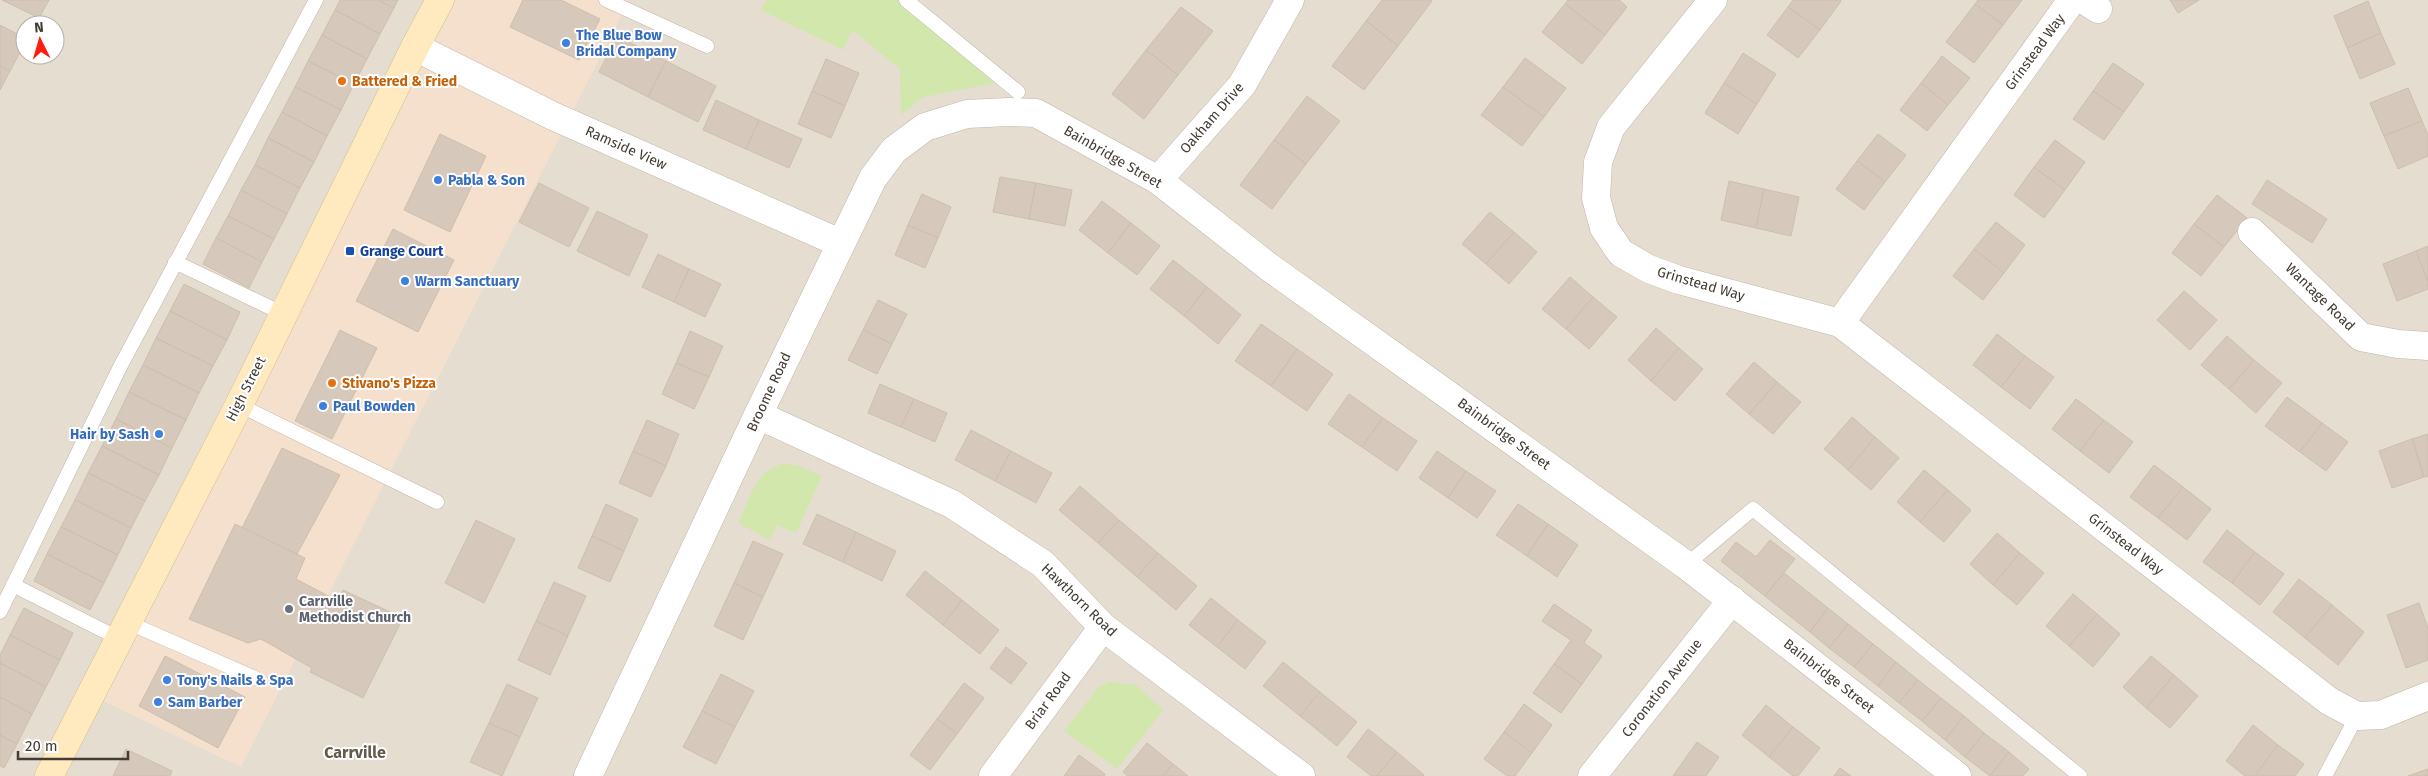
<svg xmlns="http://www.w3.org/2000/svg" width="2428" height="776" font-family="'Fira Sans',sans-serif">
  <style>
    .residential { fill: #e6ddd1; fill-rule: evenodd }
    .commercial { fill: #f5e0cd }
    .green { fill: #d1e7ab }
    .building { fill: #d6c9bb; stroke: #cebeac }
    .lines { fill: none; stroke-linecap: round; stroke-linejoin: round }
    .lane-casing { stroke: #c0b6a9; stroke-width: 15 }
    .street-casing { stroke: #c0b6a9; stroke-width: 29 }
    .secondary-casing { stroke: #d3bc92; stroke-width: 29 }
    .lane { stroke: #fff; stroke-width: 14 }
    .street { stroke: #fff; stroke-width: 28 }
    .secondary { stroke: #ffeac0; stroke-width: 28 }
    .shop-dot { fill: #3f7fe0; stroke: #fff; stroke-width: 2 }
    .food-dot { fill: #e8710a; stroke: #fff; stroke-width: 2 }
    .transit-dot { fill: #1a4fb4; stroke: #fff; stroke-width: 2 }
    .worship-dot { fill: #6b7280; stroke: #fff; stroke-width: 2 }
    .labels { text-anchor: middle; dominant-baseline: central; stroke-width: 4; stroke-linejoin: round; paint-order: stroke }
    .shop-label { font-size: 14px; font-weight: bold; fill: #366cbe; stroke: #fff; text-anchor: start }
    .street-label { font-size: 14px; fill: #443c33; stroke: #fff }
    .food-label { font-size: 14px; font-weight: bold; fill: #c56008; stroke: #fff; text-anchor: start }
    .transit-label { font-size: 14px; font-weight: bold; fill: #164399; stroke: #fff; text-anchor: start }
    .worship-label { font-size: 14px; font-weight: bold; fill: #5b616d; stroke: #fff; text-anchor: start }
    .quarter-label { font-size: 16px; font-weight: bold; fill: #66594a; stroke: #fff }
  </style>
  <rect width="100%" height="100%" fill="#f2ece3"/>
  <path class="residential" d="M0 0H2428V776H0ZM25 25H55V55H25Z"/>
  <path class="commercial" d="M450 0H629L241 767 99 699Z"/>
  <g class="green">
    <path d="M767 0H906L1001 82 923 97 901 115 900 69 852 30 843 50 761 10Z"/>
    <path d="M781 464 796 465 822 476 796 533 777 525 770 540 738 523C750 499 754 474 781 464Z"/>
    <path d="M1110 682 1136 685 1163 710 1117 769 1064 731 1099 687Z"/>
  </g>
  <g class="building">
    <path d="M2 0H49L39 18Z"/>
    <path d="M340 0H378L394 8 380 34 335 10Z"/>
    <path d="M378 0H398L394 8Z"/>
    <path d="M523 0H561L600 19 579 60 510 27Z"/>
    <path d="M1382 0H1430L1432 1 1398 46 1366 21Z"/>
    <path d="M1568 0H1619L1627 7 1605 35 1565 4Z"/>
    <path d="M1793 0H1840L1841 1 1820 30 1788 7Z"/>
    <path d="M1978 0H2022L2003 25 1975 4Z"/>
    <path d="M2170 0H2199L2178 13Z"/>
    <path d="M2368 1 2381 33 2347 48 2334 16Z"/>
    <path d="M1565 4 1605 35 1582 64 1542 32Z"/>
    <path d="M1975 4 2003 25 1974 63 1946 42Z"/>
    <path d="M1181 7 1213 31 1178 75 1146 50Z"/>
    <path d="M1788 7 1820 30 1798 58 1767 35Z"/>
    <path d="M335 10 380 34 367 59 322 35Z"/>
    <path d="M1366 21 1398 46 1364 90 1332 66Z"/>
    <path d="M0 25 25 38V43L10 71 0 66Z"/>
    <path d="M2381 33 2395 64 2360 79 2347 48Z"/>
    <path d="M322 35 367 59 354 84 308 61Z"/>
    <path d="M617 36 666 61 648 97 599 72Z"/>
    <path d="M1146 50 1178 75 1144 119 1112 94Z"/>
    <path d="M1743 53 1776 74 1757 104 1724 83Z"/>
    <path d="M1942 56 1970 78 1948 105 1921 83Z"/>
    <path d="M1525 58 1566 88 1544 117 1503 87Z"/>
    <path d="M826 59 859 73 845 106 812 91Z"/>
    <path d="M308 61 354 84 341 110 295 87Z"/>
    <path d="M666 61 716 86 698 122 648 97Z"/>
    <path d="M2113 63 2144 84 2124 112 2093 91Z"/>
    <path d="M0 66 10 71 0 90Z"/>
    <path d="M1724 83 1757 104 1738 134 1705 113Z"/>
    <path d="M1921 83 1948 105 1927 131 1900 110Z"/>
    <path d="M295 87 341 110 327 136 282 112Z"/>
    <path d="M1503 87 1544 117 1522 146 1481 115Z"/>
    <path d="M2408 88 2422 121 2384 136 2370 103Z"/>
    <path d="M812 91 845 106 831 138 798 124Z"/>
    <path d="M2093 91 2124 112 2104 140 2073 119Z"/>
    <path d="M1307 96 1340 121 1306 164 1274 140Z"/>
    <path d="M716 100 759 120 746 149 703 130Z"/>
    <path d="M282 112 327 136 314 162 268 138Z"/>
    <path d="M759 120 802 139 789 168 746 149Z"/>
    <path d="M2422 121 2428 135V156L2398 169 2384 136Z"/>
    <path d="M440 134 486 156 450 232 404 210Z"/>
    <path d="M1878 134 1906 155 1885 182 1857 161Z"/>
    <path d="M268 138 314 162 300 188 255 165Z"/>
    <path d="M1274 140 1306 164 1272 209 1240 185Z"/>
    <path d="M2055 140 2085 162 2065 190 2034 167Z"/>
    <path d="M1857 161 1885 182 1864 210 1836 189Z"/>
    <path d="M255 165 300 188 287 214 241 190Z"/>
    <path d="M2034 167 2065 190 2044 218 2014 195Z"/>
    <path d="M1000 177 1036 183 1029 219 993 212Z"/>
    <path d="M2267 180 2327 219 2312 243 2252 204Z"/>
    <path d="M1729 181 1764 189 1756 228 1721 220Z"/>
    <path d="M539 183 589 208 569 247 519 222Z"/>
    <path d="M1036 183 1072 190 1065 226 1029 219Z"/>
    <path d="M1764 189 1799 197 1791 236 1756 228Z"/>
    <path d="M241 190 287 214 274 239 228 216Z"/>
    <path d="M922 194 951 207 938 238 908 225Z"/>
    <path d="M2217 195 2247 218 2224 247 2194 224Z"/>
    <path d="M1102 201 1131 223 1108 253 1079 230Z"/>
    <path d="M597 211 648 235 629 276 577 251Z"/>
    <path d="M1490 212 1514 232 1486 264 1462 244Z"/>
    <path d="M228 216 274 239 262 262 216 238Z"/>
    <path d="M1996 222 2025 245 2004 273 1974 249Z"/>
    <path d="M1131 223 1160 246 1137 275 1108 253Z"/>
    <path d="M2194 224 2224 247 2201 276 2172 253Z"/>
    <path d="M908 225 938 238 925 268 895 255Z"/>
    <path d="M393 229 454 260 418 332 356 301Z"/>
    <path d="M1514 232 1537 252 1509 284 1486 264Z"/>
    <path d="M216 238 262 262 249 288 203 264Z"/>
    <path d="M2428 246V282L2416 251Z"/>
    <path d="M1974 249 2004 273 1983 300 1953 276Z"/>
    <path d="M2416 251 2428 282V289L2397 301 2383 264Z"/>
    <path d="M658 254 689 269 674 302 642 287Z"/>
    <path d="M1173 260 1207 287 1184 316 1150 289Z"/>
    <path d="M689 269 721 284 705 317 674 302Z"/>
    <path d="M1570 277 1593 297 1566 329 1542 309Z"/>
    <path d="M184 284 240 312 227 340 170 311Z"/>
    <path d="M1207 287 1241 315 1218 344 1184 316Z"/>
    <path d="M2184 291 2217 320 2190 350 2157 320Z"/>
    <path d="M1593 297 1617 317 1589 349 1566 329Z"/>
    <path d="M878 300 907 314 892 344 863 330Z"/>
    <path d="M170 311 227 340 213 366 156 338Z"/>
    <path d="M1261 324 1297 349 1271 386 1235 361Z"/>
    <path d="M1656 328 1679 348 1651 381 1628 360Z"/>
    <path d="M340 330 377 348 332 439 295 421Z"/>
    <path d="M863 330 892 344 877 374 848 360Z"/>
    <path d="M690 331 723 346 709 377 676 363Z"/>
    <path d="M1997 334 2025 356 2001 387 1973 365Z"/>
    <path d="M2227 336 2254 360 2229 389 2201 365Z"/>
    <path d="M156 338 213 366 199 393 143 365Z"/>
    <path d="M1679 348 1703 369 1675 401 1651 381Z"/>
    <path d="M1297 349 1333 374 1307 411 1271 386Z"/>
    <path d="M2025 356 2054 377 2030 409 2001 387Z"/>
    <path d="M2254 360 2282 383 2256 413 2229 389Z"/>
    <path d="M1754 362 1777 382 1749 414 1726 394Z"/>
    <path d="M676 363 709 377 694 409 662 394Z"/>
    <path d="M143 365 199 393 186 420 129 392Z"/>
    <path d="M1777 382 1801 402 1773 434 1749 414Z"/>
    <path d="M880 384 914 399 901 427 868 413Z"/>
    <path d="M129 392 186 420 172 448 116 419Z"/>
    <path d="M1349 394 1383 418 1362 447 1328 424Z"/>
    <path d="M2287 397 2322 423 2300 452 2265 426Z"/>
    <path d="M914 399 947 413 935 442 901 427Z"/>
    <path d="M2076 399 2104 420 2080 451 2052 429Z"/>
    <path d="M1852 417 1875 437 1848 470 1824 449Z"/>
    <path d="M1383 418 1417 441 1397 471 1362 447Z"/>
    <path d="M116 419 172 448 159 475 102 446Z"/>
    <path d="M647 420 679 434 666 466 633 451Z"/>
    <path d="M2104 420 2133 442 2109 473 2080 451Z"/>
    <path d="M2322 423 2348 442 2326 471 2300 452Z"/>
    <path d="M971 430 1011 451 995 481 955 460Z"/>
    <path d="M2428 434V476L2424 477 2412 439Z"/>
    <path d="M1875 437 1899 458 1871 490 1848 470Z"/>
    <path d="M2412 439 2424 477 2392 488 2379 451Z"/>
    <path d="M102 446 159 475 145 501 88 473Z"/>
    <path d="M282 448 340 475 297 554 242 528Z"/>
    <path d="M633 451 666 466 651 497 619 483Z"/>
    <path d="M1011 451 1052 473 1036 503 995 481Z"/>
    <path d="M1437 451 1466 471 1448 498 1419 478Z"/>
    <path d="M2154 465 2183 487 2158 518 2130 497Z"/>
    <path d="M1924 470 1948 490 1920 522 1897 502Z"/>
    <path d="M1466 471 1496 491 1477 518 1448 498Z"/>
    <path d="M88 473 145 501 131 528 75 500Z"/>
    <path d="M1080 486 1119 520 1098 543 1059 510Z"/>
    <path d="M2183 487 2211 509 2187 540 2158 518Z"/>
    <path d="M1948 490 1971 510 1944 542 1920 522Z"/>
    <path d="M75 500 131 528 118 555 61 527Z"/>
    <path d="M606 504 638 519 624 551 592 536Z"/>
    <path d="M1518 504 1548 524 1527 556 1496 535Z"/>
    <path d="M817 514 856 532 843 562 803 544Z"/>
    <path d="M476 520 515 539 484 603 445 583Z"/>
    <path d="M1119 520 1158 553 1137 577 1098 543Z"/>
    <path d="M235 524 305 558 296 579 338 601 343 590 403 618 363 698 310 672 312 668 261 639 248 643 189 619Z"/>
    <path d="M1548 524 1578 545 1557 577 1527 556Z"/>
    <path d="M61 527 118 555 104 583 47 554Z"/>
    <path d="M2227 530 2255 552 2232 583 2203 562Z"/>
    <path d="M856 532 896 551 882 581 843 562Z"/>
    <path d="M1997 533 2020 553 1993 585 1970 564Z"/>
    <path d="M592 536 624 551 610 582 578 568Z"/>
    <path d="M1770 540 1795 559 1765 596 1721 561 1736 542 1756 557Z"/>
    <path d="M753 541 783 554 763 597 734 583Z"/>
    <path d="M2255 552 2284 574 2260 605 2232 583Z"/>
    <path d="M1158 553 1197 586 1176 610 1137 577Z"/>
    <path d="M2020 553 2044 573 2017 605 1993 585Z"/>
    <path d="M47 554 104 583 90 610 34 581Z"/>
    <path d="M925 571 962 600 943 625 906 595Z"/>
    <path d="M1784 573 1828 608 1810 632 1765 596Z"/>
    <path d="M2299 579 2332 605 2305 638 2273 612Z"/>
    <path d="M554 582 586 596 568 636 536 621Z"/>
    <path d="M734 583 763 597 743 640 714 626Z"/>
    <path d="M2073 594 2097 614 2069 646 2046 626Z"/>
    <path d="M1211 598 1238 620 1217 647 1189 625Z"/>
    <path d="M962 600 999 630 980 654 943 625Z"/>
    <path d="M2419 603 2428 628V660L2406 668 2387 615Z"/>
    <path d="M1554 604 1592 630 1584 643 1602 656 1582 684 1554 664 1571 640 1542 621Z"/>
    <path d="M2332 605 2364 632 2338 665 2305 638Z"/>
    <path d="M24 608 73 633 60 660 10 635Z"/>
    <path d="M1828 608 1848 624 1829 648 1810 632Z"/>
    <path d="M2097 614 2120 634 2093 667 2069 646Z"/>
    <path d="M1238 620 1266 642 1245 669 1217 647Z"/>
    <path d="M536 621 568 636 550 675 518 660Z"/>
    <path d="M1848 624 1873 644 1854 667 1829 648Z"/>
    <path d="M10 635 60 660 46 687 0 663V655Z"/>
    <path d="M1873 644 1896 662 1878 686 1854 667Z"/>
    <path d="M1006 647 1027 663 1011 684 990 668Z"/>
    <path d="M165 656 245 697 218 748 139 706Z"/>
    <path d="M2151 656 2174 675 2146 708 2123 687Z"/>
    <path d="M1283 662 1320 692 1300 716 1263 686Z"/>
    <path d="M1896 662 1918 680 1899 703 1878 686Z"/>
    <path d="M0 663 46 687 32 714 0 697Z"/>
    <path d="M1554 664 1582 684 1561 713 1533 693Z"/>
    <path d="M721 674 754 691 735 727 702 711Z"/>
    <path d="M2174 675 2198 696 2170 728 2146 708Z"/>
    <path d="M1918 680 1941 698 1922 721 1899 703Z"/>
    <path d="M964 683 984 698 957 734 937 719Z"/>
    <path d="M507 684 538 698 520 737 489 723Z"/>
    <path d="M1320 692 1357 722 1337 746 1300 716Z"/>
    <path d="M0 697 32 714 17 744 0 735Z"/>
    <path d="M1941 698 1964 716 1945 740 1922 721Z"/>
    <path d="M1524 704 1552 725 1532 753 1504 732Z"/>
    <path d="M1766 705 1793 727 1769 757 1742 735Z"/>
    <path d="M702 711 735 727 716 764 683 747Z"/>
    <path d="M1964 716 1984 733 1965 757 1945 740Z"/>
    <path d="M937 719 957 734 930 770 910 755Z"/>
    <path d="M489 723 520 737 502 776 470 762Z"/>
    <path d="M2253 725 2278 745 2255 776H2245L2226 761Z"/>
    <path d="M1793 727 1820 748 1798 776H1793L1769 757Z"/>
    <path d="M1368 729 1397 752 1377 776H1371L1347 757Z"/>
    <path d="M1504 732 1532 753 1515 776H1507L1484 759Z"/>
    <path d="M1984 733 2009 752 1990 776 1965 757Z"/>
    <path d="M0 735 17 744 4 768 0 766Z"/>
    <path d="M1697 742 1719 757 1706 776H1673Z"/>
    <path d="M1147 743 1173 764 1163 776H1128L1123 772Z"/>
    <path d="M2278 745 2304 764 2295 776H2255Z"/>
    <path d="M126 749 172 771 170 776H113Z"/>
    <path d="M1397 752 1424 775 1423 776H1377Z"/>
    <path d="M2009 752 2029 769 2023 776H1990Z"/>
    <path d="M1079 755 1105 774 1104 776H1064Z"/>
    <path d="M1173 764 1188 776H1163Z"/>
    <path d="M1840 768 1851 776H1834Z"/>
    <path d="M2428 769V776H2408Z"/>
  </g>
  <g class="lines">
    <g class="lane-casing">
      <g id="lane">
        <path d="M606 0 707 46"/>
        <path d="M906 0 1018 92"/>
        <path d="M175 262 284 314"/>
        <path d="M239 405 437 502"/>
        <path d="M1686 565 1753 509 2080 776"/>
        <path d="M13 585 118 638"/>
        <path d="M0 612 120 367 316 0"/>
        <path d="M127 622 255 678"/>
        <path d="M2325 776 2357 716"/>
      </g>
    </g>
    <g class="street-casing">
      <g id="street">
        <path d="M1713 0 1611 127 1598 162 1596 198 1604 228 1621 253 1649 269 1679 280 1840 323 2329 701 2357 716 2381 715 2428 696"/>
        <path d="M2084 0 2098 9"/>
        <path d="M415 47 553 116 840 243"/>
        <path d="M1158 180 1242 85 1290 0"/>
        <path d="M2252 232 2361 337 2398 344 2428 346"/>
        <path d="M1840 323 2072 0"/>
        <path d="M758 415 952 504 1043 564 1103 627 1301 776"/>
        <path d="M588 776 758 415 873 178 894 150 925 127 967 114 1008 112 1036 113 1158 180 1269 267 1686 565 1957 776"/>
        <path d="M993 776 1103 627"/>
        <path d="M1592 776 1732 600"/>
      </g>
    </g>
    <g class="secondary-casing">
      <path id="secondary" d="M49 776 239 405 415 47 440 0"/>
    </g>
    <use href="#lane" class="lane"/>
    <use href="#street" class="street"/>
    <use href="#secondary" class="secondary"/>
  </g>
  <g class="shop-dot">
    <circle cx="566" cy="43" r="5"/>
    <circle cx="438" cy="180" r="5"/>
    <circle cx="405" cy="281" r="5"/>
    <circle cx="323" cy="406" r="5"/>
    <circle cx="159" cy="434" r="5"/>
    <circle cx="167" cy="680" r="5"/>
    <circle cx="158" cy="702" r="5"/>
  </g>
  <g class="food-dot">
    <circle cx="342" cy="81" r="5"/>
    <circle cx="332" cy="383" r="5"/>
  </g>
  <rect class="transit-dot" x="345" y="246" width="10" height="10" rx="2.5"/>
  <circle class="worship-dot" cx="289" cy="609" r="5"/>
  <g class="labels">
    <g class="shop-label">
      <text x="576" y="35">The Blue Bow<tspan x="576" dy="16">Bridal Company</tspan></text>
      <text x="448" y="180">Pabla &amp; Son</text>
      <text x="415" y="281">Warm Sanctuary</text>
      <text x="333" y="406">Paul Bowden</text>
      <text x="149" y="434" text-anchor="end">Hair by Sash</text>
      <text x="177" y="680">Tony's Nails &amp; Spa</text>
      <text x="168" y="702">Sam Barber</text>
    </g>
    <g class="street-label">
      <text transform="translate(2035 52) rotate(-54)">Grinstead Way</text>
      <text transform="translate(1212 118) rotate(-49)">Oakham Drive</text>
      <text transform="translate(626 148) rotate(24)">Ramside View</text>
      <text transform="translate(1113 157) rotate(30)">Bainbridge Street</text>
      <text transform="translate(1701 284) rotate(16)">Grinstead Way</text>
      <text transform="translate(2320 297) rotate(44)">Wantage Road</text>
      <text transform="translate(246 389) rotate(-63)">High Street</text>
      <text transform="translate(769 392) rotate(-65)">Broome Road</text>
      <text transform="translate(1504 434) rotate(36)">Bainbridge Street</text>
      <text transform="translate(2126 544) rotate(38)">Grinstead Way</text>
      <text transform="translate(1079 600) rotate(44)">Hawthorn Road</text>
      <text transform="translate(1829 676) rotate(38)">Bainbridge Street</text>
      <text transform="translate(1662 688) rotate(-52)">Coronation Avenue</text>
      <text transform="translate(1048 701) rotate(-54)">Briar Road</text>
    </g>
    <g class="food-label">
      <text x="352" y="81">Battered &amp; Fried</text>
      <text x="342" y="383">Stivano's Pizza</text>
    </g>
    <g class="transit-label">
      <text x="360" y="251">Grange Court</text>
    </g>
    <g class="worship-label">
      <text x="299" y="601">Carrville<tspan x="299" dy="16">Methodist Church</tspan></text>
    </g>
    <g class="quarter-label">
      <text x="355" y="752">Carrville</text>
    </g>
  </g>
  <g transform="translate(40 40) rotate(355)"><circle r="24" fill="#ffffff" stroke="#b4b1ad"/>
  <path d="M0-4L9 19L0 12L-9 19Z" fill="#fc1e10"/>
  <text y="-8" font-size="14" font-weight="bold" text-anchor="middle" fill="#443c33">N</text>
  </g>
  <path d="M18 751v8h110v-8" fill="none" stroke="#443c33" stroke-width="2.5"/>
  <text x="25" y="751" font-size="15" fill="#443c33" stroke="#ffffff" stroke-width="4" paint-order="stroke">20 m</text>
</svg>
